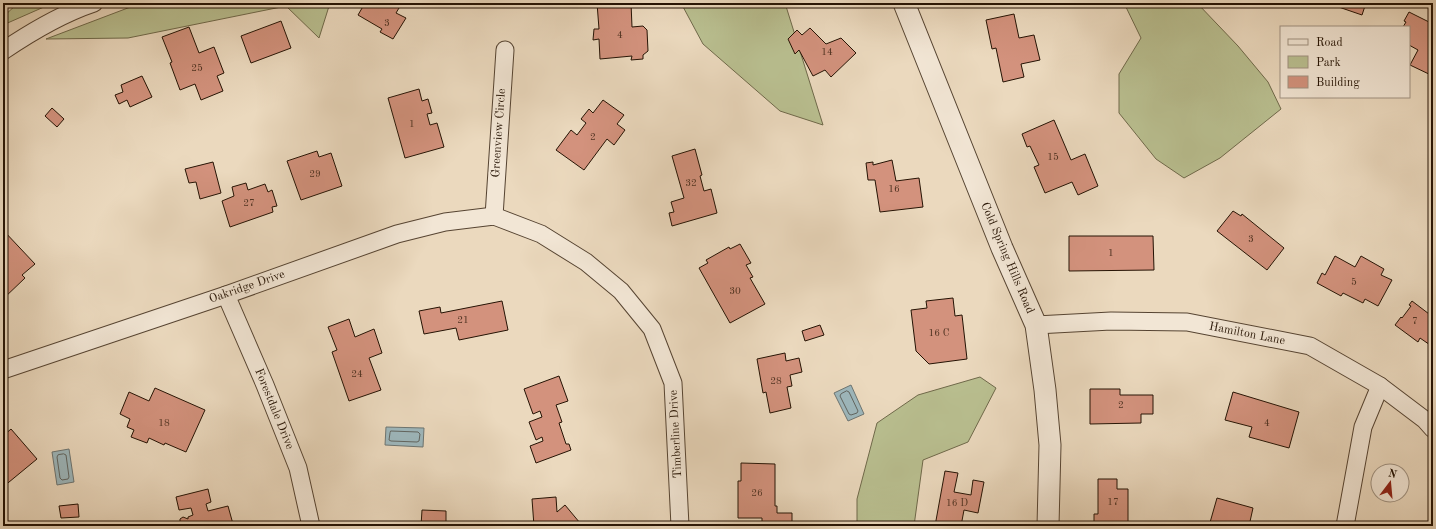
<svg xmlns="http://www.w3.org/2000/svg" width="1436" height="529" font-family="'Old Standard TT',serif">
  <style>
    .green { fill: #b9bf90; stroke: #6f694a }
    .water { fill: #9db7bc; stroke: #6d7572 }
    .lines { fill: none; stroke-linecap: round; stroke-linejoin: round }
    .shore { stroke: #616560; stroke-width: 1 }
    .building { fill: #d3927d; stroke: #251304 }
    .minor-casing { stroke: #564432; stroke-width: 19 }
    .tertiary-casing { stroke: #564432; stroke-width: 23 }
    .minor { stroke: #f2e6d5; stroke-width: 17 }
    .tertiary { stroke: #f2e6d5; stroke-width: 21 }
    .labels { text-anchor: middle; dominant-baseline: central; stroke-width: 3.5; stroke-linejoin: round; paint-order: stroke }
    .number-label { font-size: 10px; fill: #503322 }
    .street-label { font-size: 12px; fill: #251304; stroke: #f2e6d5 }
  </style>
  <rect width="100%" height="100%" fill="#ebd9be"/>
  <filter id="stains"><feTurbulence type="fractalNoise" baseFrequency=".005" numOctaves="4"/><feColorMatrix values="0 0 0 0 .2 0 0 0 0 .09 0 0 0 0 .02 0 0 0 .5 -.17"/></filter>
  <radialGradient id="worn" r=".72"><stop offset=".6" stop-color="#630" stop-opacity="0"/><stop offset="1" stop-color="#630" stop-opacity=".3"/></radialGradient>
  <g class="green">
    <path d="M18 3H53L3 25V17Z"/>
    <path d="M141 3H330L319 38 286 6 128 38 46 39Z"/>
    <path d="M681 3H785L823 125 780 111 703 44Z"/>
    <path d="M1124 3H1197L1238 46 1268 82 1281 109 1220 158 1184 178 1156 159 1119 113V74L1141 38Z"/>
    <path d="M980 377 996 388 968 442 923 460 914 526H857V499L877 423 918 395Z"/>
  </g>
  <g class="water">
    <path d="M851 385 864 414 848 421 834 393Z"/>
    <path d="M386 427 424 428 423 447 385 445Z"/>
    <path d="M69 449 74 482 57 485 52 452Z"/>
  </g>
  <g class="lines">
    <g class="shore">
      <path d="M847 391 849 392 858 411 857 413 851 415 849 414 840 396 841 394Z"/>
      <path d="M391 431 418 432 420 434 419 441 417 442 391 441 389 440 390 433Z"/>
      <path d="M64 454 66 455 69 477 68 479 62 480 60 478 57 457 58 455Z"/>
    </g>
  </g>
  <g class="building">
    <path d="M365 3H402L396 13 406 18 393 39 380 32 382 29 358 15Z"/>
    <path d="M597 3H631L632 27 643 26 647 30 648 51 643 55V59L631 60 632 56 600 59 599 39 593 40 594 29H599Z"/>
    <path d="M1327 3H1366L1362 15Z"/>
    <path d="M1409 12 1433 24V76L1410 65 1418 50 1409 45V27H1403L1406 22 1404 21Z"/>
    <path d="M1014 14 1019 38 1034 35 1040 60 1021 64 1024 77 1003 82 996 48 992 49 986 20Z"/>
    <path d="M281 21 291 48 251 63 241 36Z"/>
    <path d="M189 27 199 53 214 47 224 73 217 76 223 91 201 100 195 84 180 90 170 63 172 62 162 37Z"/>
    <path d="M810 28 826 44 841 38 856 53 831 77 825 70 813 76 799 50 795 54 788 39 797 30 802 35Z"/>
    <path d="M142 76 152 97 130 107 127 100 119 104 115 95 123 92 121 85Z"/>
    <path d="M419 89 422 101 428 99 432 113 427 114 430 125 437 123 444 147 405 158 388 98Z"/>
    <path d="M603 100 624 115 617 124 625 130 614 145 607 139 584 170 556 150 571 130 577 135 586 123 581 119 589 109 593 113Z"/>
    <path d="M52 108 64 119 57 127 45 116Z"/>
    <path d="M1054 120 1071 160 1085 154 1098 186 1078 195 1072 182 1045 193 1034 167 1039 165 1030 146 1027 147 1022 134Z"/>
    <path d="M695 149 702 175 700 176 704 191 711 189 717 213 672 226 669 213 674 212 671 202 684 198 672 156Z"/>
    <path d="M317 151 319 157 331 153 342 186 301 200 287 161Z"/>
    <path d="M892 160 896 181 919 178 923 207 880 212 875 180H868L866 163 873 162V165Z"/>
    <path d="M213 162 221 193 200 199 196 182 189 183 185 169Z"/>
    <path d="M246 183 248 190 265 184 268 192 272 190 277 206 272 207 273 212 230 227 222 201 234 196 232 187Z"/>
    <path d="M1233 211 1241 216 1242 214 1284 248 1267 270 1217 231Z"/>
    <path d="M3 230 35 264 22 275 25 278 3 299Z"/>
    <path d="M1069 236H1153L1154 270 1069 271Z"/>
    <path d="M740 244 751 263 746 265 753 277 750 278 765 304 730 323 699 268 708 263 706 260 729 247 730 249Z"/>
    <path d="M1335 256 1355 267 1361 256 1384 269 1381 275 1392 280 1378 306 1365 299 1363 303 1343 293 1341 296 1317 283 1322 273 1325 275Z"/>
    <path d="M953 298 955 316 962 315 967 359 929 364 916 351 911 310 927 308 926 301Z"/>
    <path d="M502 301 508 330 459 340 456 328 424 334 419 311 440 307 441 313Z"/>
    <path d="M1412 301 1433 317V347L1420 338 1418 342 1395 325 1401 317 1402 318 1411 306 1409 305Z"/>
    <path d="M349 319 355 337 374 329 382 353 369 358 381 390 349 401 332 352 337 350 328 327Z"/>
    <path d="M820 325 824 335 805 341 802 331Z"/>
    <path d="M785 353 786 361 799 358 802 372 790 375 792 386 787 387 791 408 770 413 766 392 763 393 757 359Z"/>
    <path d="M559 376 568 401 556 405 562 422 559 423 566 444H569L571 450 536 463 530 446 543 441 542 437 536 440 529 422 542 417 540 411 533 414 524 389Z"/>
    <path d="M155 388 205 410 186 452 165 443 164 445 149 438 147 443 131 437 134 430 127 427 130 419 120 414 129 392 149 401Z"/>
    <path d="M1090 389H1120V395H1153V414H1141V423L1090 424Z"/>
    <path d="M1233 392 1299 412 1289 448 1249 437 1252 427 1225 420Z"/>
    <path d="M11 429 37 459 3 487V436Z"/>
    <path d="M741 463 775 464V506H777V513H792V526H762V518H738V481H741Z"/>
    <path d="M945 471 958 473 954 492 971 495 973 480 984 482 978 513 964 510 961 526H935Z"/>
    <path d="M1098 479H1117V489H1128V526H1094V514H1098Z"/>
    <path d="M208 489 211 502 206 504 208 511 228 506 233 524 236 523 237 526H180V519L183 517 188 519V517L193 515 191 508 179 510 176 497Z"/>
    <path d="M556 497 557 512 565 505 580 523 577 526H534L532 499Z"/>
    <path d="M1217 498 1253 508 1249 526H1209Z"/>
    <path d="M78 504 79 517 61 518 59 506Z"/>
    <path d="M422 510 446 511V526H421Z"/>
  </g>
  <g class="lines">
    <g class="minor-casing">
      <g id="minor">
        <path d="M3 51C31 32 61 14 94 3"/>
        <path d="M494 216 505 50"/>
        <path d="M226 295 265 385 298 468 311 526"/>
        <path d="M1036 325 1111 321 1187 322 1310 346 1380 386 1425 420 1433 429"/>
        <path d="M3 370 226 295 397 234 445 222 494 216 541 234 586 262 621 291 652 329 673 383 680 526"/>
        <path d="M1345 526 1363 427 1380 386"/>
      </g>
    </g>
    <g class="tertiary-casing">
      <path id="tertiary" d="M904 3 1002 248 1036 325 1045 390 1050 445 1048 526"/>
    </g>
    <use href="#minor" class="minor"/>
    <use href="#tertiary" class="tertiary"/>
  </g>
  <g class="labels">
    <g class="number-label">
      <text x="387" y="23">3</text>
      <text x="620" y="35">4</text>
      <text x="827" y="52">14</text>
      <text x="197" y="68">25</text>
      <text x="412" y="124">1</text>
      <text x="593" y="137">2</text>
      <text x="1053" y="157">15</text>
      <text x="315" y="174">29</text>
      <text x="691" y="183">32</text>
      <text x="894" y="189">16</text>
      <text x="249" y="203">27</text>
      <text x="1251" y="239">3</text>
      <text x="1111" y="253">1</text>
      <text x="1354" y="282">5</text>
      <text x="735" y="291">30</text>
      <text x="463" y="320">21</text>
      <text x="1415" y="321">7</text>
      <text x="939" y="333">16 C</text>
      <text x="357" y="374">24</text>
      <text x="776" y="381">28</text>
      <text x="1121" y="405">2</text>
      <text x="164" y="423">18</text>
      <text x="1267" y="423">4</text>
      <text x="757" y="493">26</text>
      <text x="1113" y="502">17</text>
      <text x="957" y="503">16 D</text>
    </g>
    <g class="street-label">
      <text transform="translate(499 133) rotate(-86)">Greenview Circle</text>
      <text transform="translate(1007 258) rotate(67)">Cold Spring Hills Road</text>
      <text transform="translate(247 287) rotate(-19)">Oakridge Drive</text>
      <text transform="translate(1247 334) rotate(11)">Hamilton Lane</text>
      <text transform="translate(274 409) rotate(68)">Forestdale Drive</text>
      <text transform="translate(676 434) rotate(-93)">Timberline Drive</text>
    </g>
  </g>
  <rect width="1436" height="529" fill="none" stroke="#ebd9be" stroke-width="16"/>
  <rect x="4" y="4" width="1428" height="521" fill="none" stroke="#251304" stroke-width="2"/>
  <rect x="8" y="8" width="1420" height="513" fill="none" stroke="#251304"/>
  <rect x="1280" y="26" width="130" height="72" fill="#f2e6d5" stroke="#a09281"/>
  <rect x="1288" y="39" width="20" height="6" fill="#f2e6d5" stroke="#a09281"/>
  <text x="1316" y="46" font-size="12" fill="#251304">Road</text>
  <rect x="1288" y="56" width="20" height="12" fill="#b9bf90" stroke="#a09281"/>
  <text x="1316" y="66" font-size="12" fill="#251304">Park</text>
  <rect x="1288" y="76" width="20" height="12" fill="#d3927d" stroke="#a09281"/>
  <text x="1316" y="86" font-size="12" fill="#251304">Building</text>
  <g transform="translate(1390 483) rotate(16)"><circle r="19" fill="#f2e6d5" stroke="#a09281"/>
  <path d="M0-3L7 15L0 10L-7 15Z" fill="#8f2418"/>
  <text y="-6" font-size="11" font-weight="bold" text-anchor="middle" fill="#251304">N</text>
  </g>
  <rect width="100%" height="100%" filter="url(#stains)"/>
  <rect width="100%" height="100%" fill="url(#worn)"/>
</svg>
